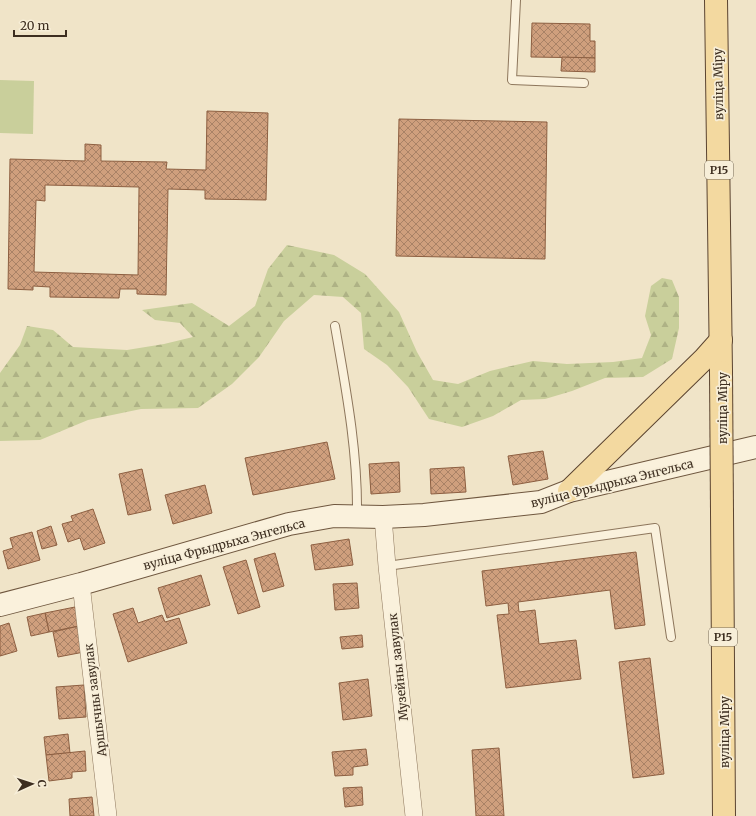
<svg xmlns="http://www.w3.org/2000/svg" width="756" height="816" font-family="Merriweather,serif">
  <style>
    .forest { fill: url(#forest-firs) }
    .pitch { fill: #c9cf9b }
    .building { fill: url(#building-cross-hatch); stroke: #8d5f41; fill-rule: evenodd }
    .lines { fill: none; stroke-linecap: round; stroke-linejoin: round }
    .lane-casing { stroke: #8d765c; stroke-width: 10 }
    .street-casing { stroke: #8d765c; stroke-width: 18 }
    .secondary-casing { stroke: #6f573f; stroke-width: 24 }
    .primary-casing { stroke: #5b4430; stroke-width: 24 }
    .lane { stroke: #faf1dc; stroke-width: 8 }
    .street { stroke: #faf1dc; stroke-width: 17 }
    .secondary { stroke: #faf1dc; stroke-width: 22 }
    .primary { stroke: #f3d9a0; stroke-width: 22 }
    .primary-bridge-casing { stroke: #5b4430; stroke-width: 24; stroke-linecap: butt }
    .primary-bridge { stroke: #f3d9a0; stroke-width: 22 }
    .labels { text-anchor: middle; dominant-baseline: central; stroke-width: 3.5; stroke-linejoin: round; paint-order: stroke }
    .shield { fill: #f7eed8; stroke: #756857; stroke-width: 1 }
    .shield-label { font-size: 11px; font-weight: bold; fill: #3d2e20 }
    .street-label { font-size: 12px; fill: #3d2e20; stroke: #f7eed8 }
  </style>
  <defs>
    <pattern id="forest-firs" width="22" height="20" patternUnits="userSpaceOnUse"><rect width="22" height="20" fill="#c9cf9b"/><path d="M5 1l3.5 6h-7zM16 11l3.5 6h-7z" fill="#aeb285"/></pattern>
    <pattern id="building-cross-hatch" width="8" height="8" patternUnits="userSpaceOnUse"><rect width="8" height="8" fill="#cf9f7d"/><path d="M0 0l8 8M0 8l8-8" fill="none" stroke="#a98266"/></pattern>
  </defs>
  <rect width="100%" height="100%" fill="#f0e4c8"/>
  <path class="forest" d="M287 245 334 255 365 274 399 312 417 352 433 380 458 384 490 371 533 361 567 364 613 362 642 358 651 335 645 316 651 286 662 278 672 280 679 297V328L672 359 643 377 605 378 572 391 545 399 521 400 493 416 462 427 429 419 408 387 387 365 364 349 361 313 343 297 314 295 284 321 259 357 232 384 198 408 141 409 88 420 40 440 0 441V373L20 345 27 326 53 330 73 347 127 350 164 344 193 337 180 323 155 320 142 310 192 303 229 326 255 306 268 269Z"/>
  <path class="pitch" d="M0 80 34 81 33 134 0 133Z"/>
  <g class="building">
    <path d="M532 23 590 24V41H595V58L531 57Z"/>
    <path d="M562 57 595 58V72L561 71Z"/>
    <path d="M207 111 268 113 266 200 205 199V190L168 189 166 295 137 294V289H120L119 298 50 297V287L33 286V290L8 289 10 159 85 161V144L101 145V161L167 162 166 169 206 170ZM45 185 139 187 138 275 34 272 36 200 45 201Z"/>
    <path d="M399 119 547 122 545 259 396 256Z"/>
    <path d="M327 442 335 479 253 495 245 458Z"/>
    <path d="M543 451 548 479 513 485 508 456Z"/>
    <path d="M399 462 400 492 371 494 369 464Z"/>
    <path d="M464 467 466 492 431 494 430 469Z"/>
    <path d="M142 469 151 510 128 515 119 474Z"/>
    <path d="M205 485 212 513 173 524 165 495Z"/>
    <path d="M93 509 105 543 84 550 80 538 68 542 62 524 73 521 71 516Z"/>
    <path d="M51 526 57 545 42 549 37 531Z"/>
    <path d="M32 532 40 560 8 569 3 551 13 548 10 538Z"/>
    <path d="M349 539 353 565 315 570 311 545Z"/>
    <path d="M636 552 645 625 615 629 610 590 518 602 519 612 535 610 539 644 576 640 581 679 506 688 497 615 509 614 508 603 486 606 482 571Z"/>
    <path d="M275 553 284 586 263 592 254 559Z"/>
    <path d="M246 560 260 607 238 614 223 567Z"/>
    <path d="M201 575 210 605 167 618 158 588Z"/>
    <path d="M357 583 359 608 335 610 333 584Z"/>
    <path d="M75 607 79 626 49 632 45 613Z"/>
    <path d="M133 608 138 623 162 615 165 622 179 618 187 643 128 662 113 614Z"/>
    <path d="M45 613 49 632 31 636 27 617Z"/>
    <path d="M9 623 17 651 0 656V626Z"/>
    <path d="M79 626 84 652 58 657 53 632Z"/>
    <path d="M362 635 363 647 342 649 340 637Z"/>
    <path d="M650 658 664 774 633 778 619 662Z"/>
    <path d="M368 679 372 716 343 720 339 683Z"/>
    <path d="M84 685 86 717 59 719 56 687Z"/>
    <path d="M68 734 70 753 46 755 44 737Z"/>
    <path d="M499 748 504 816H476L472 750Z"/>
    <path d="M366 749 368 765 353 767V775L335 776 332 752Z"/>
    <path d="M85 751 86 771 72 772V778L49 781 46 755Z"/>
    <path d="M362 787 363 805 345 807 343 788Z"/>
    <path d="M92 797 94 816H70L69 799Z"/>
  </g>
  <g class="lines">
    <g class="lane-casing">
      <g id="lane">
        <path d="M516 0 512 80 584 83"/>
        <path d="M335 326C346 389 358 452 357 516"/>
        <path d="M387 566 655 528 671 637"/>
      </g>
    </g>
    <g class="street-casing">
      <g id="street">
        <path d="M383 517 387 566 414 816"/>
        <path d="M81 584 108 816"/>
      </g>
    </g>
    <g class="secondary-casing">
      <path id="secondary" d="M0 605 81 584 289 524 334 516 383 517 424 515 541 502 569 491 756 447"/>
    </g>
    <g class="primary-casing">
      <g id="primary">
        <path d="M716 0 721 372"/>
        <path d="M569 491 705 358 721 340"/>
        <path d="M722 512 724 816"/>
      </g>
    </g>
    <use href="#lane" class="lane"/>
    <use href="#street" class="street"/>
    <use href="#secondary" class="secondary"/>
    <use href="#primary" class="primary"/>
    <g class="primary-bridge-casing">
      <path id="primary-bridge" d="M721 372 722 512"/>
    </g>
    <use href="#primary-bridge" class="primary-bridge"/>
  </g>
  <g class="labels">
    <g class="shield">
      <rect x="705" y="161" width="28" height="18" rx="3"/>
      <rect x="709" y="628" width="28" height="18" rx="3"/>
    </g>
    <g class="shield-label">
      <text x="719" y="170">Р15</text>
      <text x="723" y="637">Р15</text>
    </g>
    <g class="street-label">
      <text transform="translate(718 84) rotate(-91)">вуліца Міру</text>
      <text transform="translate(722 408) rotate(-90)">вуліца Міру</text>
      <text transform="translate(612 483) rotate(-14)">вуліца Фрыдрыха Энгельса</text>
      <text transform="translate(224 544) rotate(-15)">вуліца Фрыдрыха Энгельса</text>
      <text transform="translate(398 667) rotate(-96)">Музейны завулак</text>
      <text transform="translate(95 700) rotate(-97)">Аршычны завулак</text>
      <text transform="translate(724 732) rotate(-90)">вуліца Міру</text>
    </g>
  </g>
  <g transform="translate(32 784) rotate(87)" stroke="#f7eed8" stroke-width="3" paint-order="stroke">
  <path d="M0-3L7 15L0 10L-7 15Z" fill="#3d2e20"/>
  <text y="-6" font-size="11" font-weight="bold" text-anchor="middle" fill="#3d2e20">С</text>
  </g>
  <path d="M14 30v6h52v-6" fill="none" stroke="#3d2e20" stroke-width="2"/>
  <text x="20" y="30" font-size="12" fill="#3d2e20" stroke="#f7eed8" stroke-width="3" paint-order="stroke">20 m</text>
</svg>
